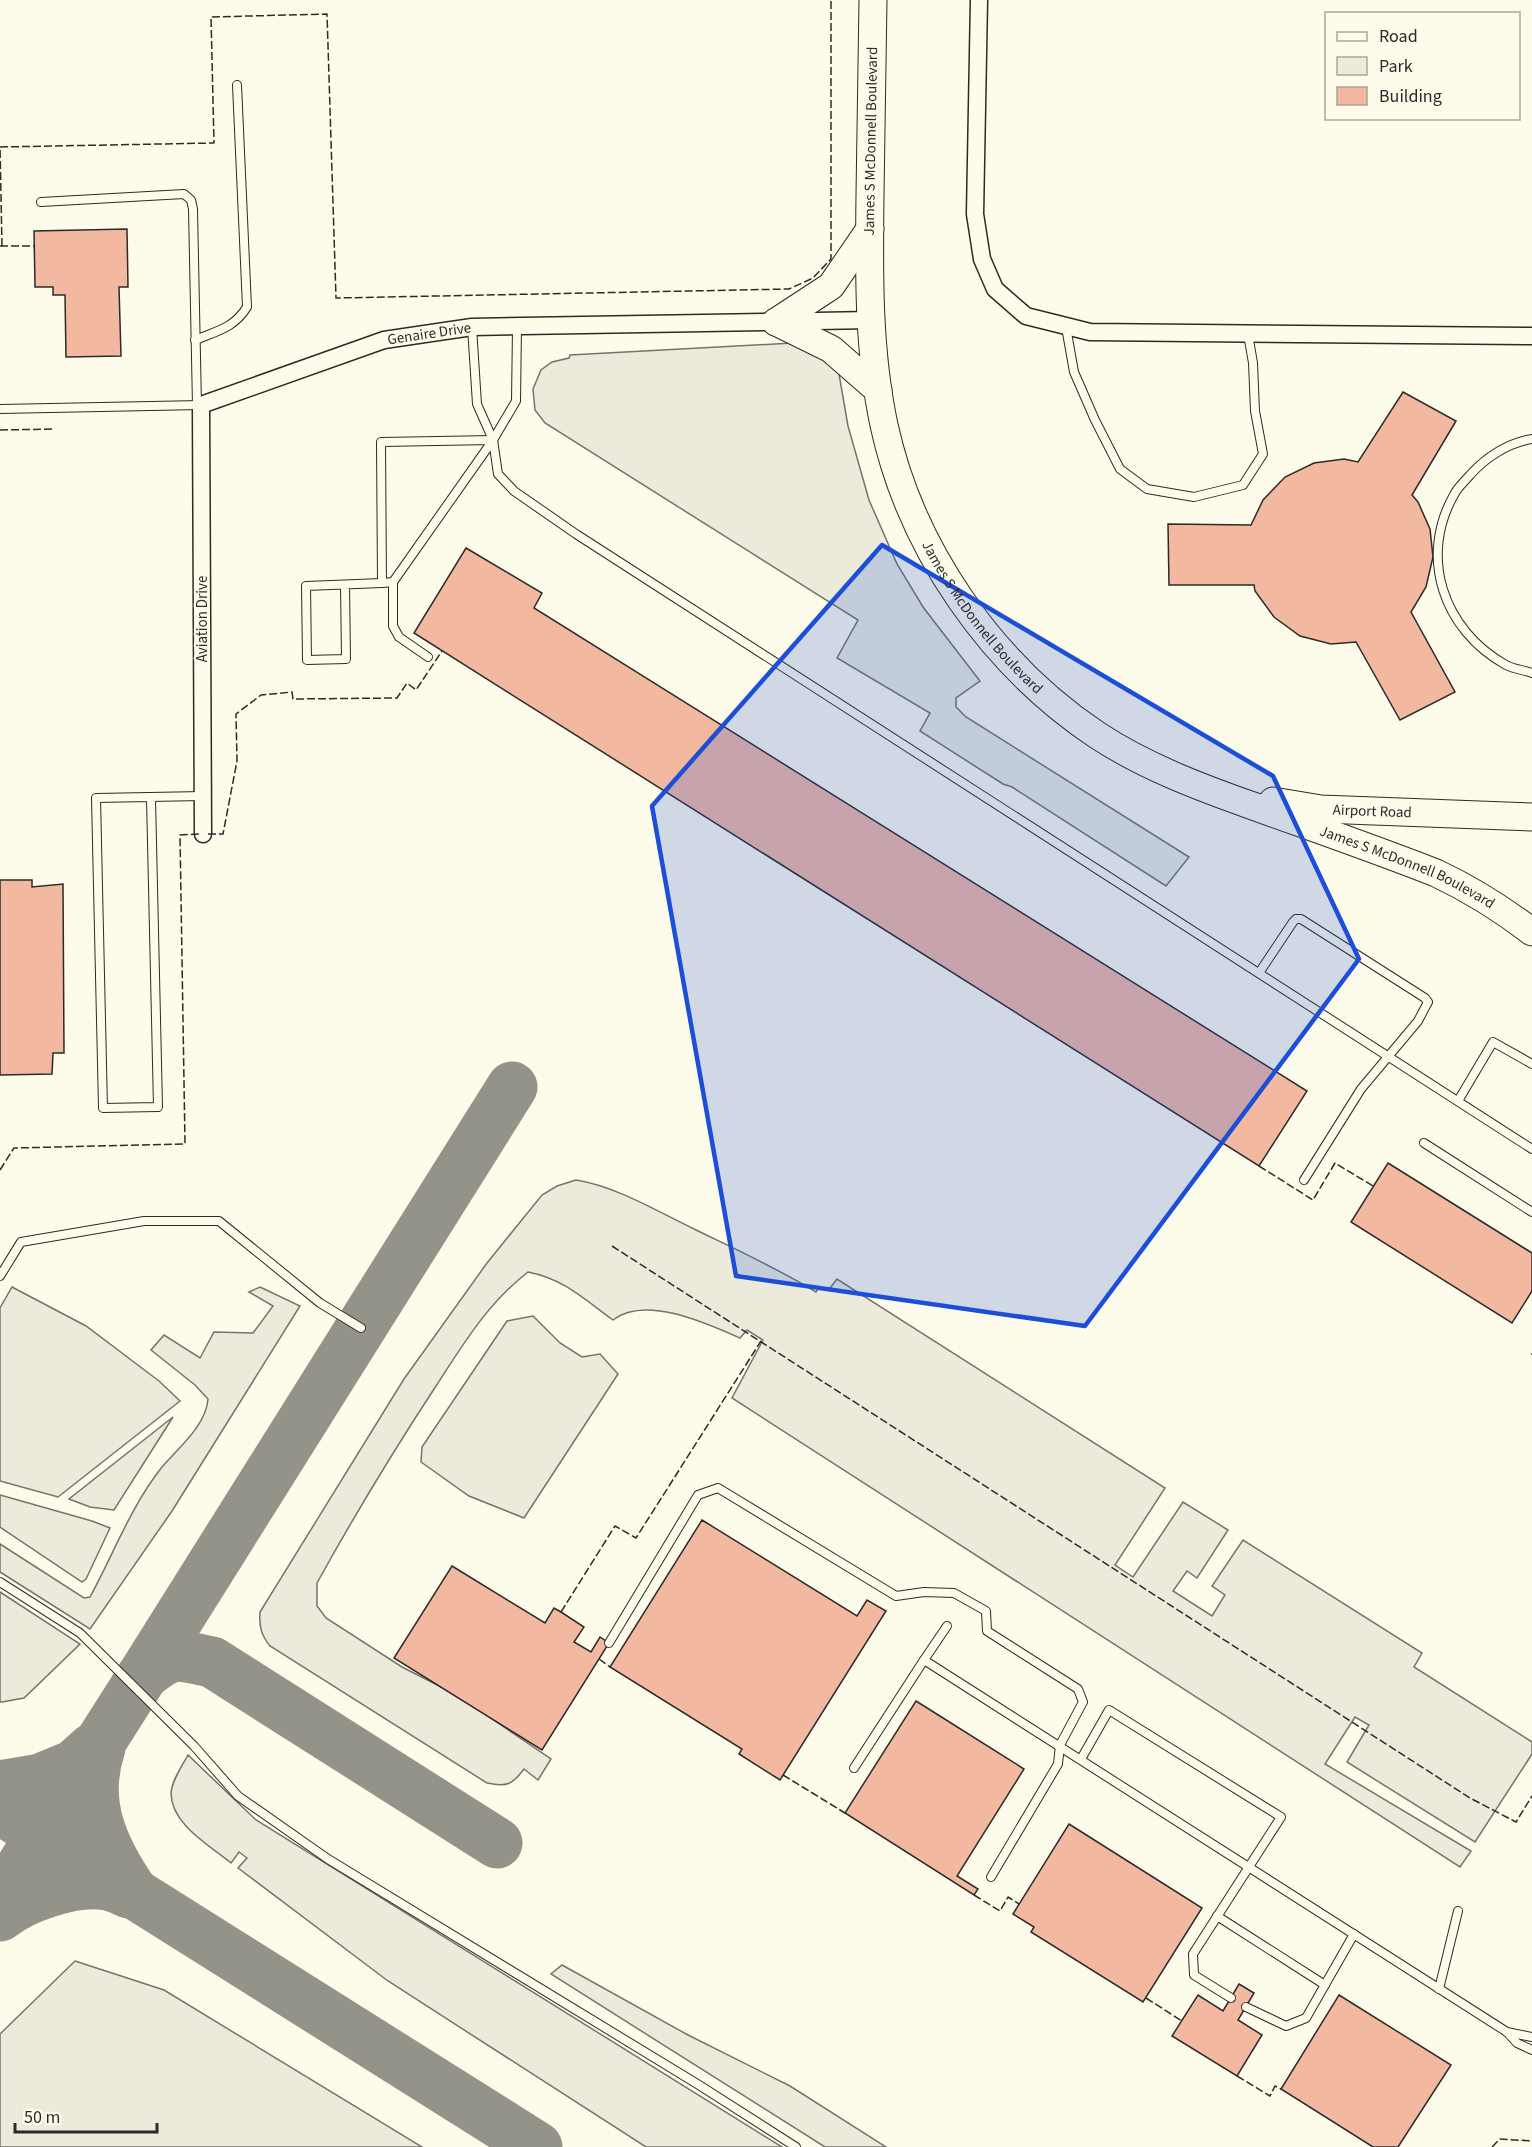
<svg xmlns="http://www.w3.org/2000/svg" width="1532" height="2147" font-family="'Source Sans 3',sans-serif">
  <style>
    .green { fill: #ecebdb; stroke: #74746e; stroke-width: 1.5 }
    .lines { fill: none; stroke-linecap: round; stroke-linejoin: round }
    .taxiway { stroke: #94938a; stroke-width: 51 }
    .building { fill: #f2b8a0; stroke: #2b2b2b; stroke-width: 1.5 }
    .lane-casing { stroke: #2b2b2b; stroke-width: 10 }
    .street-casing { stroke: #2b2b2b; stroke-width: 19 }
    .primary-casing { stroke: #2b2b2b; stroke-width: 29 }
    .lane { stroke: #fdfbea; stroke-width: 8 }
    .street { stroke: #fdfbea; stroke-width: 16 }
    .primary { stroke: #fdfbea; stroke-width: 27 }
    .fence { stroke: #2b2b2b; stroke-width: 1.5; stroke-dasharray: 8 3; stroke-linecap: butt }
    .marked { fill: #1d4ed8; fill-opacity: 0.2; stroke: #1d4ed8; stroke-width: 4.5; stroke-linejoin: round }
    .labels { text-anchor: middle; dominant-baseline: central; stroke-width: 4.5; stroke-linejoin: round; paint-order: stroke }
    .street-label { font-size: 15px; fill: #2b2b2b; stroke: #fdfbea }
  </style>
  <rect width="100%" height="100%" fill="#fdfbea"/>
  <g class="green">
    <path d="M793 343 834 365 839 374 848 426 869 500 897 564 923 607 980 681 956 698V707L966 717 1189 857 1166 886 1012 787 1003 784 920 731 930 713 837 658 858 620 545 423 535 410 533 389 541 370 552 362 569 358 570 355Z"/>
    <path d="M576 1180C615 1186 657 1211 694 1229 735 1249 777 1268 816 1292L818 1289 830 1288 837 1279 1165 1488 1115 1565 1133 1577 1183 1502 1228 1530 1197 1578 1187 1571 1173 1591 1212 1616 1225 1595 1212 1586 1243 1540 1422 1653 1414 1667 1532 1742V1754L1475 1842 1347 1762 1369 1725 1355 1717 1325 1764 1471 1851 1460 1867 732 1398 763 1340 747 1330 740 1338C706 1323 645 1295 613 1320 584 1299 564 1279 528 1272 487 1304 464 1343 436 1386 394 1450 354 1516 317 1583V1606L326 1618 402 1667 457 1695 551 1759 538 1780 524 1769C512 1785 507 1787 487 1783L270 1646C261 1635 259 1626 260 1612L404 1379 487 1263 542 1195 557 1186Z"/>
    <path d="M12 1287 86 1326 159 1381 180 1401 58 1497 0 1481V1308Z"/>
    <path d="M260 1287 300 1306 172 1511 90 1629 0 1572V1544L84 1598 90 1597C114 1553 131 1506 162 1467 178 1448 206 1426 208 1399L195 1385 151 1350 164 1335 200 1358 214 1332 253 1333 273 1306 249 1292Z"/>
    <path d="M533 1316 560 1343 582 1357 600 1354 618 1374 524 1518 469 1496 421 1462 422 1447 507 1321Z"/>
    <path d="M173 1417 114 1510 90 1507 69 1499Z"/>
    <path d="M0 1495 92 1521 110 1528 86 1579 82 1582 0 1527Z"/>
    <path d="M0 1592 80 1644 24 1698 2 1702H0Z"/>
    <path d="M188 1755 256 1820 782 2147H646L388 1981 238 1868 247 1858 239 1852 231 1863C209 1845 171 1824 171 1793 172 1780 182 1766 188 1755Z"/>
    <path d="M75 1961 164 1990 422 2147H0V2034Z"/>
    <path d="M562 1965 688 2035 790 2086 886 2147H825L551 1974Z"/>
  </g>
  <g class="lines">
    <g class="taxiway">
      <path d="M143 1675C174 1650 176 1655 212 1662L497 1843"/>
      <path d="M100 1748C82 1802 102 1847 133 1892"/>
      <path d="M0 1786 40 1779 74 1765 93 1748"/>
      <path d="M0 1809 537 2147"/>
      <path d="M0 1900 143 1675 512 1087"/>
      <path d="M0 1916C24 1897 76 1879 107 1885 114 1886 122 1890 129 1893"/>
    </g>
  </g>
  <g class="building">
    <path d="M127 229 128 287H119L121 356 66 357 65 295H53V287H35L34 231Z"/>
    <path d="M1403 392 1456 421 1412 495 1418 502 1430 529 1433 557 1426 587 1411 612 1455 692 1400 720 1356 642 1331 644 1300 636 1274 617 1255 591 1254 585H1169L1168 524 1251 525 1263 500 1285 477 1314 463 1344 459 1358 462Z"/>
    <path d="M466 548 542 593 534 608 1307 1091 1259 1166 414 633Z"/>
    <path d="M0 880H32V887L63 884 64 1053H53L52 1074 0 1075Z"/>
    <path d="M1388 1163 1532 1253V1291L1512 1323 1351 1222Z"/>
    <path d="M702 1520 857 1616 867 1600 886 1611 780 1780 739 1754 742 1749 610 1667Z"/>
    <path d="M452 1566 545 1623 554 1608 561 1612 584 1627 574 1642 591 1652 600 1637 609 1643 542 1750 394 1658Z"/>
    <path d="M916 1701 1024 1769 957 1876 978 1889 974 1895 845 1813Z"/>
    <path d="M1069 1824 1202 1908 1143 2002 1031 1932 1034 1927 1013 1914Z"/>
    <path d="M1239 1984 1254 1993 1238 2020 1262 2035 1237 2076 1172 2036 1198 1995 1223 2011Z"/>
    <path d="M1339 1995 1451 2065 1398 2147H1373L1281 2089Z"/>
  </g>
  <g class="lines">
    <g class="lane-casing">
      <g id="lane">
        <path d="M41 202 184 194 191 200 193 209 197 406"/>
        <path d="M472 327 477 404 493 440"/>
        <path d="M1066 327 1074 372 1095 420 1120 469 1147 489 1194 497 1243 485 1263 454 1255 411 1253 363 1248 334"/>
        <path d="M195 340C217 331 234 328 247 307L237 85"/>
        <path d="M0 409 201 405"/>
        <path d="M1532 439C1508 443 1486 457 1470 475 1465 481 1459 486 1455 493 1418 556 1443 630 1506 665 1513 669 1524 670 1532 673"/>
        <path d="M393 582V626L399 637 428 657"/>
        <path d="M382 583 393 582 493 440 516 401 517 327"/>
        <path d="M345 585 346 659 307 660 306 586 382 583 381 442 493 440 498 474 514 491 576 534 1532 1149"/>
        <path d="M151 798 158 1107 103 1108 96 798 203 796"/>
        <path d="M1259 973 1293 922 1296 919H1301L1425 998 1428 1002 1418 1021 1361 1089 1304 1180"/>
        <path d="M1458 1101 1493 1042 1532 1064"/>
        <path d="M1424 1143 1532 1212"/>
        <path d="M0 1276 21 1242 144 1221H219L320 1303 361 1328"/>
        <path d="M0 1582 80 1633 194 1746 238 1796 328 1859 699 2085 796 2147"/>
        <path d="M609 1643 698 1495 718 1488 896 1596 924 1592 954 1593 986 1611 987 1631 1078 1689 1083 1702 1060 1745 1058 1764 991 1877"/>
        <path d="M924 1660 947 1626"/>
        <path d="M1081 1759 1109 1710 1281 1817 1193 1954 1194 1975 1231 1998"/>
        <path d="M854 1768 924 1660 1507 2032 1517 2043 1532 2050"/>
        <path d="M1217 1916 1325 1985"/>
        <path d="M1439 1989 1458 1911"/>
        <path d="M1246 2007 1286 2026 1306 2018 1354 1934"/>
        <path d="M1507 2032 1532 2037"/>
      </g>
    </g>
    <g class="street-casing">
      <g id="street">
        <path d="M979 0 975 214 982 259 995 289 1026 316 1090 332 1532 336"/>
        <path id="s1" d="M203 834 201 405 384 340 472 327 871 320"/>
      </g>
    </g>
    <g class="primary-casing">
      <g id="primary">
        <path id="s2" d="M873 0C872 65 871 130 870 195 869 272 868 350 884 425 911 549 991 664 1097 735 1144 766 1199 787 1253 806 1314 828 1375 849 1436 873 1470 889 1502 909 1532 932"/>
        <path d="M776 322 831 286 870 229"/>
        <path d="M776 322 831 349 878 390"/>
        <path id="s3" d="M1273 801 1321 809 1532 817"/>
      </g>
    </g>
    <use href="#lane" class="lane"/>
    <use href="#street" class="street"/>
    <use href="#primary" class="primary"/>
    <g class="fence">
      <path d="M0 246H34"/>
      <path d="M2 246 0 147 214 143 211 17 327 14 336 298 789 289 813 278 831 259V0"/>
      <path d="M0 430 53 429"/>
      <path d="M208 834H223L237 761 236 714 261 695 292 692 293 699 397 698 407 683 416 690 442 651"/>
      <path d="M1259 1166 1313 1200 1335 1163 1373 1186"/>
      <path d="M0 1170 14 1148 185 1144 180 835 199 834"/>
      <path d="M612 1246 1470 1798 1516 1822 1532 1796"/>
      <path d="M1532 1353V1355"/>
      <path d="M561 1612 615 1526 636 1538 761 1341"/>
      <path d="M599 1659 610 1667"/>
      <path d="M783 1775 845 1813"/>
      <path d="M974 1895 1000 1911 1008 1897 1019 1904"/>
      <path d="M1146 1998 1182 2021"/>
      <path d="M1237 2076 1270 2096 1275 2086 1281 2089"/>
      <path d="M1492 2147 1500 2139 1532 2141"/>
    </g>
  </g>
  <path class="marked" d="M882 545 1273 776 1359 959 1085 1326 736 1276 652 806Z"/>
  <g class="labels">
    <g class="street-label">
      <text transform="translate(871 141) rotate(-89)">James S McDonnell Boulevard</text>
      <text stroke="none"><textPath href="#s1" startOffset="669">Genaire Drive</textPath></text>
      <text stroke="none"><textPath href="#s2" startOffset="645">James S McDonnell Boulevard</textPath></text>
      <text transform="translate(202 619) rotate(-90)">Aviation Drive</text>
      <text stroke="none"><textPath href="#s3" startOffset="100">Airport Road</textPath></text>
      <text stroke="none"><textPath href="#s2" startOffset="1149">James S McDonnell Boulevard</textPath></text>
    </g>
  </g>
  <rect x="1325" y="12" width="195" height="108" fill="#fdfbea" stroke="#a9a89e" stroke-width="1.5"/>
  <rect x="1337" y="32" width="30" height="9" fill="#fdfbea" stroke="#a9a89e" stroke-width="1.5"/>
  <text x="1379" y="42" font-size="18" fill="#2b2b2b">Road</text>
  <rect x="1337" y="57" width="30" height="18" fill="#ecebdb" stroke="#a9a89e" stroke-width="1.5"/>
  <text x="1379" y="72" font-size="18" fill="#2b2b2b">Park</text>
  <rect x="1337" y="87" width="30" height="18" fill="#f2b8a0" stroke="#a9a89e" stroke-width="1.5"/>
  <text x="1379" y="102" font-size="18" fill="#2b2b2b">Building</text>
  <path d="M15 2123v9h142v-9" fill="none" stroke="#2b2b2b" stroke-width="3"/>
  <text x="24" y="2123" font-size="18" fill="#2b2b2b" stroke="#fdfbea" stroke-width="4.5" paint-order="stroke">50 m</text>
</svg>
